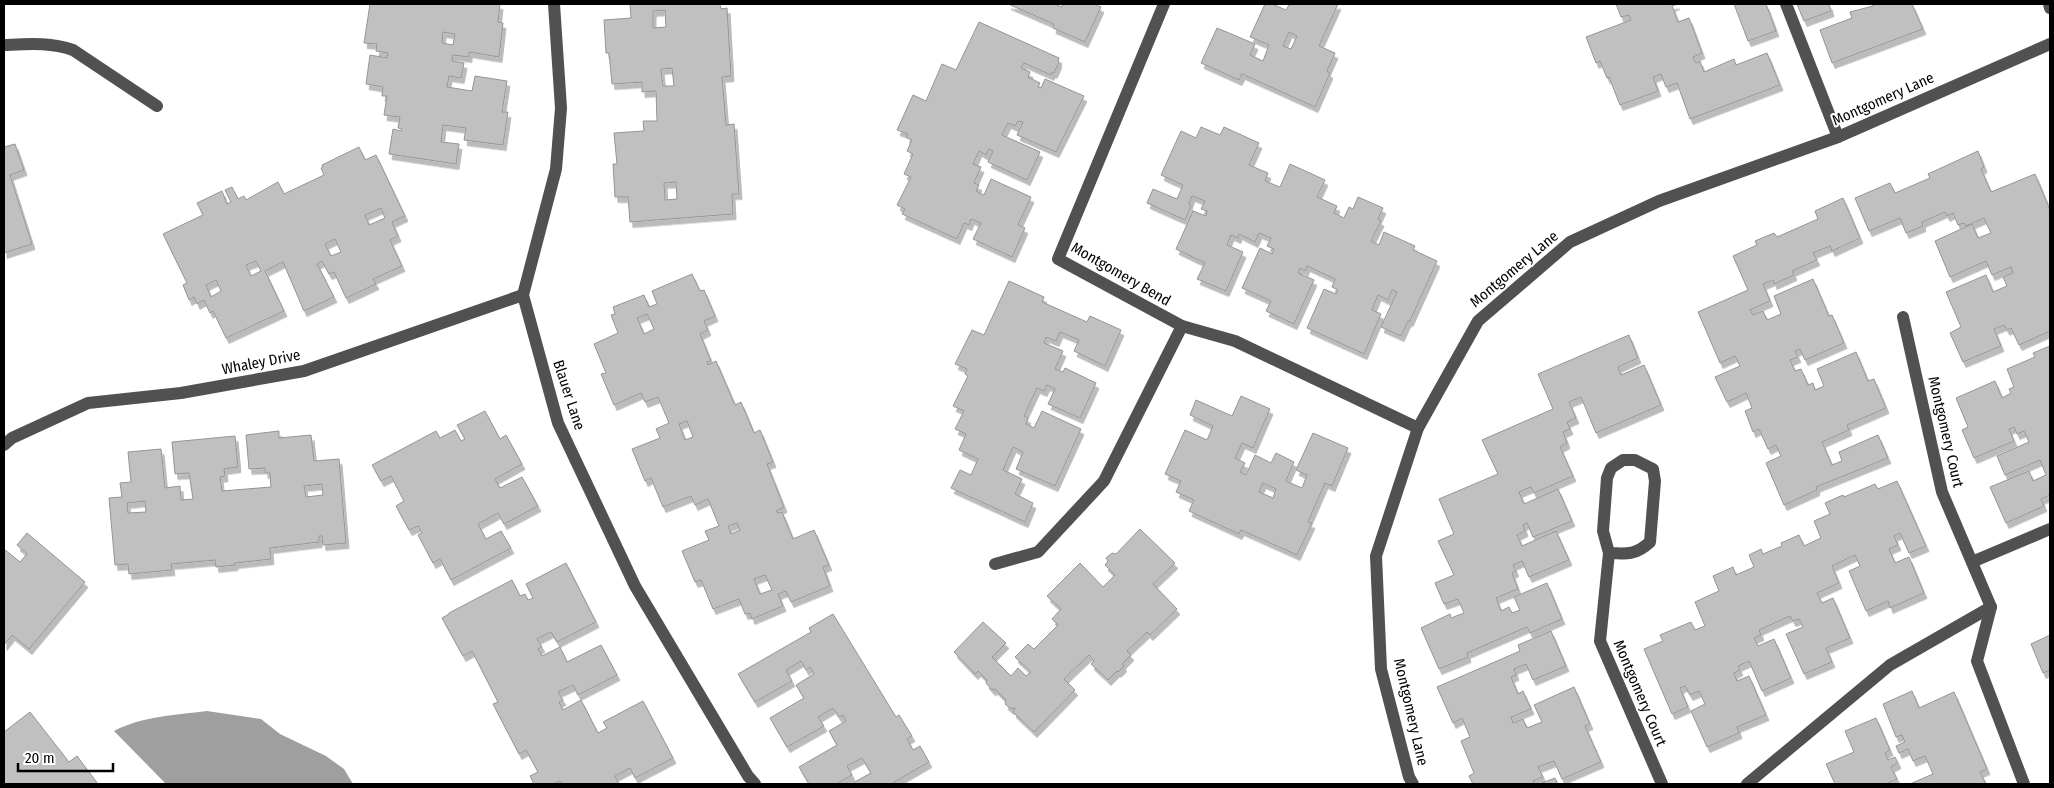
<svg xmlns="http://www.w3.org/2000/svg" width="2054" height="788" font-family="'Fira Sans Condensed',sans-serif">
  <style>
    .water { fill: #9f9f9f }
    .building { fill: #c0c0c0; stroke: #959595; fill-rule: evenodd; filter: url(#shadow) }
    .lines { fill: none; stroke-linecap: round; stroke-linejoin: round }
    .minor { stroke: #515151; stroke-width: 12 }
    .labels { text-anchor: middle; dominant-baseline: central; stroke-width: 4; stroke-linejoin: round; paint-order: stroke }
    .street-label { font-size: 15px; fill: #000; stroke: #fff }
  </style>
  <defs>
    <filter id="shadow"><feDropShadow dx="3" dy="5.5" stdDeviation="0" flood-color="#0004"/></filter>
  </defs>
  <rect width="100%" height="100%" fill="#fff"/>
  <path class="water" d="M207 711 261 719 280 734 326 756 344 769 353 784H166L114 731C143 716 175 715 207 711Z"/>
  <g class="building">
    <path d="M370 4H500L498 22 503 23 499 57 469 52V57L453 55 452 61 464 63 461 78 449 76 447 87 472 91 475 76 507 81 502 112H508L503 145 464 140 466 128 443 125 441 142 459 144 456 164 389 154 393 129 401 131 402 129 398 128 400 117 384 115 387 96H382L383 87 366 84 370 55 387 58 388 53 376 51 377 44 364 43ZM443 32 455 34 453 45 442 43Z"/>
    <path d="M630 4H720L721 9 727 8 731 76 722 77 726 125 734 124 739 194H732L733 214 630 222 628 197H615L613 164H617L614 133 644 131 643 121H657L656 91 642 92V82L612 84 609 53H606L604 20 631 18ZM665 10 666 27 653 28V11ZM672 68 674 86H663L661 69ZM676 182 677 199 665 200 664 183Z"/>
    <path d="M1008 4H1054L1062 7 1063 4H1094L1101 7 1085 42 1053 28 1054 24Z"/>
    <path d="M1265 4H1272L1286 10 1289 5 1287 4H1338L1319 46 1335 53 1327 71 1330 73 1315 107 1242 74 1239 80 1201 63 1217 28 1255 44 1250 55 1263 61 1269 45 1250 37ZM1289 32 1297 36 1291 49 1283 46Z"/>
    <path d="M1616 4H1677L1672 6 1678 22 1689 18 1702 53 1693 57 1696 63 1700 61 1704 72 1734 59 1736 65 1767 53 1780 85 1690 119 1677 83 1666 87 1661 74 1653 77 1658 91 1620 105 1609 77 1607 78 1600 61 1596 63 1586 37 1631 20 1629 15 1621 17Z"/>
    <path d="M1734 4H1766L1776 31 1748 41Z"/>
    <path d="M1797 4H1829L1831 11 1804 21Z"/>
    <path d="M1873 4H1912L1923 29 1832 63 1820 30 1852 18 1850 12 1873 6Z"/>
    <path d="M979 22 1059 58 1058 62H1059L1054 73 1052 72 1051 75 1024 63 1021 68 1030 72 1028 77 1040 83 1038 87 1041 88 1045 79 1084 96 1056 152 1017 135 1023 122 1018 121 1015 126 1008 123 1002 135 1040 152 1027 180 988 162 993 151 989 149 986 155 979 151 973 164 981 167 974 183 979 185 976 191 984 195 991 179 1031 197 1018 225 1025 228 1012 257 973 239 981 223 971 219 969 225 964 223 957 239 902 214 905 209 897 205 911 177 904 174 913 154 907 151 912 140 906 137 908 134 897 130 913 95 926 101 942 64 956 70Z"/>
    <path d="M1201 127 1220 135 1224 127 1259 143 1249 165 1268 173 1265 181 1280 187 1290 164 1325 180 1317 197 1337 206 1334 213 1344 218 1349 207 1353 209 1358 197 1383 208 1378 219 1381 221 1371 241 1379 245 1384 232 1415 246 1413 250 1437 261 1410 321H1408L1401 336 1381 327 1397 292 1392 290 1388 300 1378 295 1372 310 1381 314 1364 354 1307 328 1324 289 1336 294 1338 290 1332 287 1335 279 1307 266 1305 271 1300 268 1298 273 1314 280 1294 324 1266 311 1271 301 1242 288 1260 248 1272 254 1274 249 1267 246 1271 238 1259 233 1255 242 1239 234 1238 238 1231 235 1227 245 1243 252 1226 291 1197 279 1205 263 1176 249 1193 211 1206 216 1207 211 1201 209 1205 201 1192 196 1189 204 1191 206 1185 220 1147 203 1153 189 1177 199 1183 185 1161 175 1181 131 1196 138Z"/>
    <path d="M15 144 24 170 10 175 32 244 4 253V147Z"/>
    <path d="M359 147 365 160 376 155 405 216 392 222 398 236 390 240 402 266 373 279 376 284 346 298 334 272 329 274 322 261 317 264 334 297 304 311 283 262 265 271 284 311 226 338 213 311 210 313 204 300 197 304 194 297 189 300 183 285 187 283 163 234 203 215 197 203 222 191 227 204 231 202 225 190 232 187 238 199 244 196 246 200 278 182 284 194 324 175 321 168 323 167 322 165ZM381 208 385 218 369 225 365 215ZM335 239 341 252 331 256 325 244ZM256 261 261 271 251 276 246 265ZM216 280 221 291 211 297 206 285Z"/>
    <path d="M1978 151 1984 167 1981 169 1991 192 2035 174 2050 210V331L2019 345 2011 328 2007 330 2004 325 1994 329 2001 346 1963 362 1950 333 1961 327 1946 292 1986 275 1993 292 2007 286 2003 277 2013 273 2011 267 1992 275 1986 261 1950 277 1935 241 1972 224 1978 238 1991 233 1984 218 1966 226 1964 223 1958 225 1953 213 1947 216 1945 212 1922 222 1923 226 1906 233 1900 218 1869 231 1855 198 1890 183 1895 193 1930 178 1928 174Z"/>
    <path d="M1843 198 1860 238 1832 251 1830 246 1813 253 1817 260 1792 271 1794 275 1774 284 1773 280 1763 284 1770 301 1750 310 1753 315 1763 311 1767 320 1781 314 1774 296 1813 279 1829 316 1832 315 1844 343 1805 360 1800 349 1795 351 1798 357 1790 360 1795 371 1801 369 1808 385 1813 383 1815 390 1824 386 1817 369 1856 352 1868 381 1874 379 1886 408 1847 425 1849 430 1822 442 1832 465 1842 461 1839 452 1878 435 1888 458 1816 487 1817 490 1784 505 1766 463 1781 456 1776 445 1768 449 1759 429 1753 432 1745 411 1752 408 1746 393 1727 402 1715 377 1740 366 1735 356 1720 363 1698 312 1748 290 1733 256 1757 245 1755 241 1774 233 1777 237 1818 219 1815 211Z"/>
    <path d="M692 274 700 291 704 290 715 316 704 321 708 330 700 334 711 361 707 362 708 365 716 361 735 405 741 402 754 433 760 430 773 462 767 464 784 507 776 511 778 513 782 512 793 539 814 530 829 565 823 567 830 586 791 602 786 591 778 594 783 606 752 619 750 613 745 614 739 599 713 609 701 580 695 582 682 551 709 540 705 531 719 526 708 499 695 505 691 496 663 507 651 478 645 481 632 449 660 438 656 429 669 423 658 397 645 402 641 393 614 405 601 374 606 373 594 344 618 333 611 315 615 314 613 307 644 295 649 307 657 304 652 291ZM647 314 654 329 644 334 637 318ZM687 421 693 437 685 440 679 424ZM737 523 740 530 731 534 728 526ZM765 575 772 590 760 594 754 579Z"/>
    <path d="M1009 281 1044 297 1042 302 1087 322 1090 316 1121 330 1105 366 1074 351 1079 340 1060 332 1056 341 1046 337 1044 343 1063 351 1055 369 1063 372 1065 368 1096 383 1080 418 1048 404 1055 389 1047 385 1044 391 1037 388 1024 416 1028 418 1026 424 1034 428 1042 411 1081 429 1055 486 1016 469 1023 452 1013 447 1003 470 1022 479 1015 494 1033 503 1025 522 951 488 960 470 971 475 978 459 959 450 966 434 955 429 964 411 953 406 968 376 965 374 967 369 955 364 972 330 984 335Z"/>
    <path d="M1629 335 1638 358 1618 367 1621 375 1644 365 1661 405 1596 433 1581 397 1569 402 1576 418 1567 422 1570 429 1563 432 1567 443 1560 447 1573 476 1534 493 1531 487 1519 492 1524 504 1558 489 1572 521 1533 537 1527 523 1523 525 1525 531 1517 535 1522 546 1556 531 1569 560 1529 577 1522 561 1513 565 1516 571 1512 573 1518 589 1496 598 1501 611 1509 607 1512 613 1520 610 1514 597 1547 583 1562 619 1530 633 1527 627 1467 653 1468 657 1439 669 1421 628 1450 614 1451 618 1464 613 1458 599 1444 604 1435 583 1454 575 1438 541 1454 534 1439 499 1498 474 1482 440 1553 409 1538 374Z"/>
    <path d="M2050 346V495L2041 499 2044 506 2006 523 1990 487 2029 471 2033 481 2046 475 2040 460 2005 475 1997 456 2029 442 2024 431 2017 434 2014 427 2009 429 2014 441 1974 458 1962 430 1968 427 1956 398 1995 381 2002 398 2011 393 2009 389 2014 387 2007 369 2035 357 2033 353Z"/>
    <path d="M1241 396 1270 409 1253 448 1242 443 1235 458 1245 463 1240 472 1246 475 1255 455 1271 463 1276 453 1294 462 1286 481 1302 488 1307 475 1296 470 1313 433 1348 448 1332 486 1325 483 1308 522 1312 523 1297 555 1241 530 1239 534 1189 511 1194 500 1176 492 1181 481 1165 474 1185 430 1207 440 1213 426 1190 415 1196 400 1232 416ZM1263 483 1276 489 1273 498 1259 492Z"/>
    <path d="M485 411 500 439 506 435 522 464 495 479 500 488 522 477 538 506 504 524 498 513 478 524 486 539 501 531 511 548 451 580 440 559 433 563 418 535 422 533 418 526 409 530 396 506 404 501 391 476 381 481 372 465 436 431 440 438 455 430 461 441 465 439 457 425Z"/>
    <path d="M279 431V438L311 435 314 461 339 459 346 543 323 545 322 536H319V542L270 548 271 559 235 563V565L216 567 215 560 171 564 172 570 129 574 128 564 115 565 109 498 122 497 120 483 131 482 128 452 161 449 165 488 180 486 181 500 193 499 189 473 175 474 172 442 235 436 238 467 224 469 225 476 220 477 222 491 271 487 270 473H265V468L249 469 246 435ZM322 484 323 495 306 497 304 486ZM145 501 146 512 128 513 127 503Z"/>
    <path d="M1897 481 1926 546 1909 553 1900 533 1894 536 1898 545 1889 549 1895 563 1909 557 1924 593 1890 608 1888 601 1866 611 1849 571 1860 566 1855 555 1832 566 1839 583 1817 593 1822 603 1833 598 1850 638 1826 648 1832 662 1804 674 1786 634 1803 627 1799 619 1793 621 1790 616 1759 630 1761 635 1754 638 1758 646 1774 639 1791 678 1762 691 1749 661 1738 666 1740 670 1734 673 1737 681 1749 676 1766 715 1737 727 1739 733 1707 747 1691 711 1705 704 1699 691 1690 695 1685 686 1680 688 1688 707 1672 714 1644 649 1663 641 1660 635 1691 622 1695 630 1705 626 1695 602 1719 591 1713 576 1733 567 1736 575 1754 567 1749 555 1761 549 1763 554 1782 546 1781 543 1799 535 1804 546 1821 538 1814 521 1830 514 1825 503 1843 495 1844 497 1875 484 1878 489Z"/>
    <path d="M1140 529 1175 563 1153 584 1177 609 1150 635 1147 632 1127 651 1131 655 1122 664 1124 666 1118 672 1117 671 1108 680 1091 664 1094 661 1089 655 1064 679 1075 690 1034 732 1013 712 1015 708 1011 709 1005 704 1006 700 995 689 992 690 986 683 987 680 978 671 975 674 954 652 983 622 1006 643 992 657 1011 676 1018 668 1026 676 1031 672 1015 657 1028 644 1034 649 1058 625 1052 619 1061 609 1047 596 1080 563 1103 587 1115 575 1105 565 1108 561 1106 558 1112 553 1116 554Z"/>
    <path d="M27 533 85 582 29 649 12 635 4 645V549L20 562 27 554 17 545Z"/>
    <path d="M566 563 596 622 557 642 551 632 537 639 542 647 538 649 542 656 560 647 567 662 601 645 617 675 578 695 573 685 558 692 563 700 559 702 563 710 581 700 598 733 607 728 603 722 643 701 673 758 635 778 630 768 615 776 619 784H562L560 781 553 784H534L530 776 538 772 526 750 519 754 493 704 498 702 472 651 463 656 442 618 449 614V613L512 580 520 596 525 594 528 600 533 598 526 584Z"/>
    <path d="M833 614 896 717 899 715 912 736 907 739 913 750 920 746 929 762 891 784H851L871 773 862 758 847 766 852 775 836 784H809L799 767 837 745 829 731 846 721 843 715 839 717 833 708 818 717 824 726 787 747 770 718 804 698 796 685 814 674 810 667 806 670 801 661 786 670 792 681 755 702 738 674 811 632 809 628Z"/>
    <path d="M1551 631 1566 666 1533 680 1526 664 1514 669 1516 675 1511 677 1518 694 1523 691 1531 709 1511 717 1513 723 1523 719 1527 728 1542 722 1534 705 1574 687 1590 724 1585 726 1601 762 1562 779 1554 761 1538 767 1543 777 1533 781 1535 784H1473L1469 776 1474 773 1461 741 1470 737 1462 718 1453 723 1437 687 1520 651 1518 645Z"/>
    <path d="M2050 635V670L2043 673 2031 644Z"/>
    <path d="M1912 691 1919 708 1954 692 1987 769 1980 772 1986 784H1910L1933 774 1925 756 1913 761 1908 749 1899 753 1896 746 1905 742 1902 735 1896 737 1883 704Z"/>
    <path d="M30 712 69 762 77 756 98 784H4V732Z"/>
    <path d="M1876 718 1890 750 1885 753 1888 760 1895 757 1898 763 1891 767 1897 779 1886 784H1835L1826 764 1854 752 1845 731Z"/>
    <path d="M1555 778 1558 784H1539Z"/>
  </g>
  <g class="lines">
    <g class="minor">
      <path d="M554 4 561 108 556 169 523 295 558 423 635 586 748 776 755 784"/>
      <path d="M1164 4 1058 259 1182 326 1235 341 1418 428"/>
      <path d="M1786 4 1838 137"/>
      <path d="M2049 4 2050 8"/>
      <path d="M4 45C28 44 50 42 73 50L157 106"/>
      <path d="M1903 317 1942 492 1991 607 1977 661 2024 784"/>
      <path d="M4 445 12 438 88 403 181 393 304 371 523 295"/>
      <path d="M1609 553C1627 554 1636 555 1650 542L1655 481 1653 469 1635 460H1623L1611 468 1607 478 1603 531 1609 553 1600 641 1662 784"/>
      <path d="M1972 562 2050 529"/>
      <path d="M995 564 1038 552 1104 481 1182 326"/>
      <path d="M1413 784 1409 777 1381 669 1376 556 1418 428 1478 321 1570 242 1659 201 1838 137 2050 44"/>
      <path d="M1747 784 1890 665 1991 607"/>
    </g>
  </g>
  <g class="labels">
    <g class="street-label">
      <text transform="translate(1883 99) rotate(-24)">Montgomery Lane</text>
      <text transform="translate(1514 269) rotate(-40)">Montgomery Lane</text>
      <text transform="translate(1121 274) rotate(30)">Montgomery Bend</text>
      <text transform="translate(261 362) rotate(-11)">Whaley Drive</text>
      <text transform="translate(569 395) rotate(72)">Blauer Lane</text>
      <text transform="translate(1946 432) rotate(77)">Montgomery Court</text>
      <text transform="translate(1640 693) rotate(67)">Montgomery Court</text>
      <text transform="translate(1411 712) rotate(77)">Montgomery Lane</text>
    </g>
  </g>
  <rect width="2054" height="788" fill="none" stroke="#000000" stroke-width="10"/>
  <path d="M18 763v8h95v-8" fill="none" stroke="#000000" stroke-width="2.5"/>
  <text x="25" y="763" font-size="15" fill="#000000" stroke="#ffffff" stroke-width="4" paint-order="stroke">20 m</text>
</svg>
